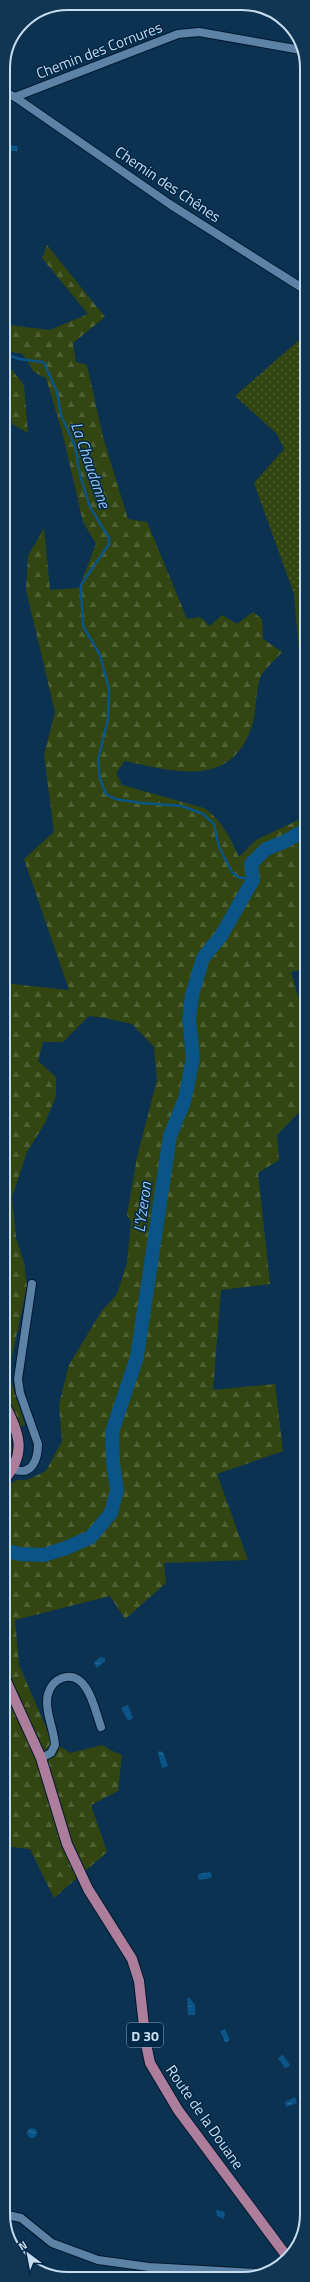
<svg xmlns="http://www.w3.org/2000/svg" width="310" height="2282" font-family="'Titillium Web',sans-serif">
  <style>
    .grass { fill: url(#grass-dots) }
    .forest { fill: url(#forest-firs) }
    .water { fill: url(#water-ripples) }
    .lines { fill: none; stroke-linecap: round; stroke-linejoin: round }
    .stream { stroke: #0a5487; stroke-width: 2.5 }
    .river { stroke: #0a5487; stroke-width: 14 }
    .street-casing { stroke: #001930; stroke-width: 10 }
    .primary-casing { stroke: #001930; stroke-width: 12 }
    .street { stroke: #5c82a6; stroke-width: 8 }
    .primary { stroke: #ac7e9b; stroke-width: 10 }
    .labels { text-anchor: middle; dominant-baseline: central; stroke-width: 3; stroke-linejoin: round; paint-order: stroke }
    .shield { fill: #012846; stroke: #8ca6bd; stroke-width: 1 }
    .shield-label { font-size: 14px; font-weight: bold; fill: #c8dcf0 }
    .street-label { font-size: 15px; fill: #c8dcf0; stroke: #012846 }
    .water-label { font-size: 16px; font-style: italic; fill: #94c5f2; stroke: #012846 }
    .rim { fill: none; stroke: #c8dcf0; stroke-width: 2 }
  </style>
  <defs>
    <pattern id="grass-dots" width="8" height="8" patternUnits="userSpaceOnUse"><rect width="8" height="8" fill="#334611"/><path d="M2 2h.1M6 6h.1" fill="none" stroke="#4f6034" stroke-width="1.8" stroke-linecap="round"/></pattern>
    <pattern id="forest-firs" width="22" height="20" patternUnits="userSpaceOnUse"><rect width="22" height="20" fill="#334611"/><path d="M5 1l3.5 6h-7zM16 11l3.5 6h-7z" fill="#4f6034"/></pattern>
    <pattern id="water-ripples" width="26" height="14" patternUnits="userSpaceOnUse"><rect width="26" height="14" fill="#0a5487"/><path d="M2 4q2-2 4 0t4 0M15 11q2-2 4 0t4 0" fill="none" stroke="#2c6c98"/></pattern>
  </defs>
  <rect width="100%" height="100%" fill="#0b3251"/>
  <path class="grass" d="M307 333V592L294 594 254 483 284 449 277 434 235 396Z"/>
  <g class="forest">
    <path d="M47 245 105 317 73 343 76 362 87 365 103 437 128 519 147 522 187 619 200 617 210 626 222 615 237 624 253 612 262 619 263 639 282 652C276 659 264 669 260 678 255 694 257 713 251 729 229 789 173 771 125 761L116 773 122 785 204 808C222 820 230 838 239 857L256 840 307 816V968L291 972 302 1010 307 1015V1104L277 1135 279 1160 258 1173 270 1284 221 1290 213 1390 275 1384 283 1451 217 1474 248 1560 164 1563 166 1583 125 1619 110 1596 15 1620 19 1665 52 1741 70 1753 103 1745 110 1750 122 1755 118 1791 91 1805 107 1852 54 1898 30 1849 3 1846V1489L16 1480H27L46 1471 62 1441 59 1405 69 1365 101 1312 117 1294 127 1263 131 1222 127 1215 137 1157 157 1080 154 1047 132 1024 105 1018 89 1016 63 1042H43L38 1061 56 1077V1096L45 1123 27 1152 12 1197 16 1238 24 1263 27 1286 12 1356 10 1378 25 1425 11 1430 12 1452 3 1472V983L69 990 24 859 54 832 44 755 55 712 26 590 28 556 44 528 50 590 79 588 96 544 83 522 63 435 46 378 34 372 23 354 3 350V321L8 325 50 330 88 314 42 258Z"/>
    <path d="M3 359 24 385 28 433 12 424 9 399 3 391Z"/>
    <path d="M307 592V668L300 665 294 594Z"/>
  </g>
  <g class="water">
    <path d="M6 145 18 146 17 151H5Z"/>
    <path d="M100 1657 105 1658V1661L97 1668 94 1663Z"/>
    <path d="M128 1705 133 1718 128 1721 121 1708Z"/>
    <path d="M159 1751 163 1752 168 1766 162 1768 158 1753Z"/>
    <path d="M210 1872 212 1875 211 1878 199 1880 198 1874Z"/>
    <path d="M187 1998H190L195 2005V2015H188Z"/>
    <path d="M225 2029 230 2040 227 2042H225L220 2031Z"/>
    <path d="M283 2055 290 2065 288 2067 285 2068 278 2058Z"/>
    <path d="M295 2097 297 2103 286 2107 285 2102Z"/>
    <circle cx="32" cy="2133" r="5"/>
    <path d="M216 2210 225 2212 224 2219 217 2216Z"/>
  </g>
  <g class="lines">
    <path class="stream" d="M3 353 19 359 43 362 45 365 57 392 61 415 75 446 80 475 90 507 109 538V544L81 585V590L83 626 100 655 109 689 108 719 98 760 100 779 106 794 115 799 142 803 182 806 203 814 214 824 219 847 232 872 238 877 253 880"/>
    <path class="river" d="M3 1550 20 1554 44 1555 66 1548 91 1537 111 1513 117 1490 113 1463 112 1432 137 1357 170 1136 185 1099 193 1058 189 1019 192 995 203 958 221 936 253 880 251 864 266 849 284 842 307 829"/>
    <g class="street-casing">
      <g id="street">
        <path d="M3 91 15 97 171 205 307 291"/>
        <path d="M15 97 178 34 199 32 301 50"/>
        <path d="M13 1469C32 1477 38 1459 38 1444L20 1393 18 1379 32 1284"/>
        <path d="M41 1758 51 1753 55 1745C54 1729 44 1710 48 1694 50 1687 54 1681 62 1678 88 1669 95 1711 101 1727"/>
        <path d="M3 2214 21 2218 52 2243 98 2260 149 2267 257 2273"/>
        <path d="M202 2278 203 2270"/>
      </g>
    </g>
    <g class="primary-casing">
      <g id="primary">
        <path d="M3 1401C18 1432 29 1452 3 1481"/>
        <path d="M3 1674 41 1758 67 1844 88 1889 132 1959 139 1981 146 2044 150 2063 178 2110 288 2258"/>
      </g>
    </g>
    <use href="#street" class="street"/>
    <use href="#primary" class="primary"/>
  </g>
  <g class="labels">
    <rect class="shield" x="127" y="2023" width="36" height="24" rx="3"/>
    <g class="shield-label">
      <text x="145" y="2035">D 30</text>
    </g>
    <g class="street-label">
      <text transform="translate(99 50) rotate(-21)">Chemin des Cornures</text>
      <text transform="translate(168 184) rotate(34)">Chemin des Chênes</text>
      <text transform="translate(205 2117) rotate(55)">Route de la Douane</text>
    </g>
    <g class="water-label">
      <text transform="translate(91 465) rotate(71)">La Chaudanne</text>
      <text transform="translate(142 1207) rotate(-82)">L'Yzeron</text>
    </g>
  </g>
  <path d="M0 0H310V2282H0ZM68 10H242A58 58 0 0 1 300 68V2214A58 58 0 0 1 242 2272H68A58 58 0 0 1 10 2214V68A58 58 0 0 1 68 10Z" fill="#113654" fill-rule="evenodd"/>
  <path class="rim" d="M68 10H242A58 58 0 0 1 300 68V2214A58 58 0 0 1 242 2272H68A58 58 0 0 1 10 2214V68A58 58 0 0 1 68 10Z"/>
  <g transform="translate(28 2254) rotate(328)" stroke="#012846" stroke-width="3" paint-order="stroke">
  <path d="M0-3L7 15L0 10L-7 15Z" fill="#c8dcf0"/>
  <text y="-6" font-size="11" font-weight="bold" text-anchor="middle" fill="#c8dcf0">N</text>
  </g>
</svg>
